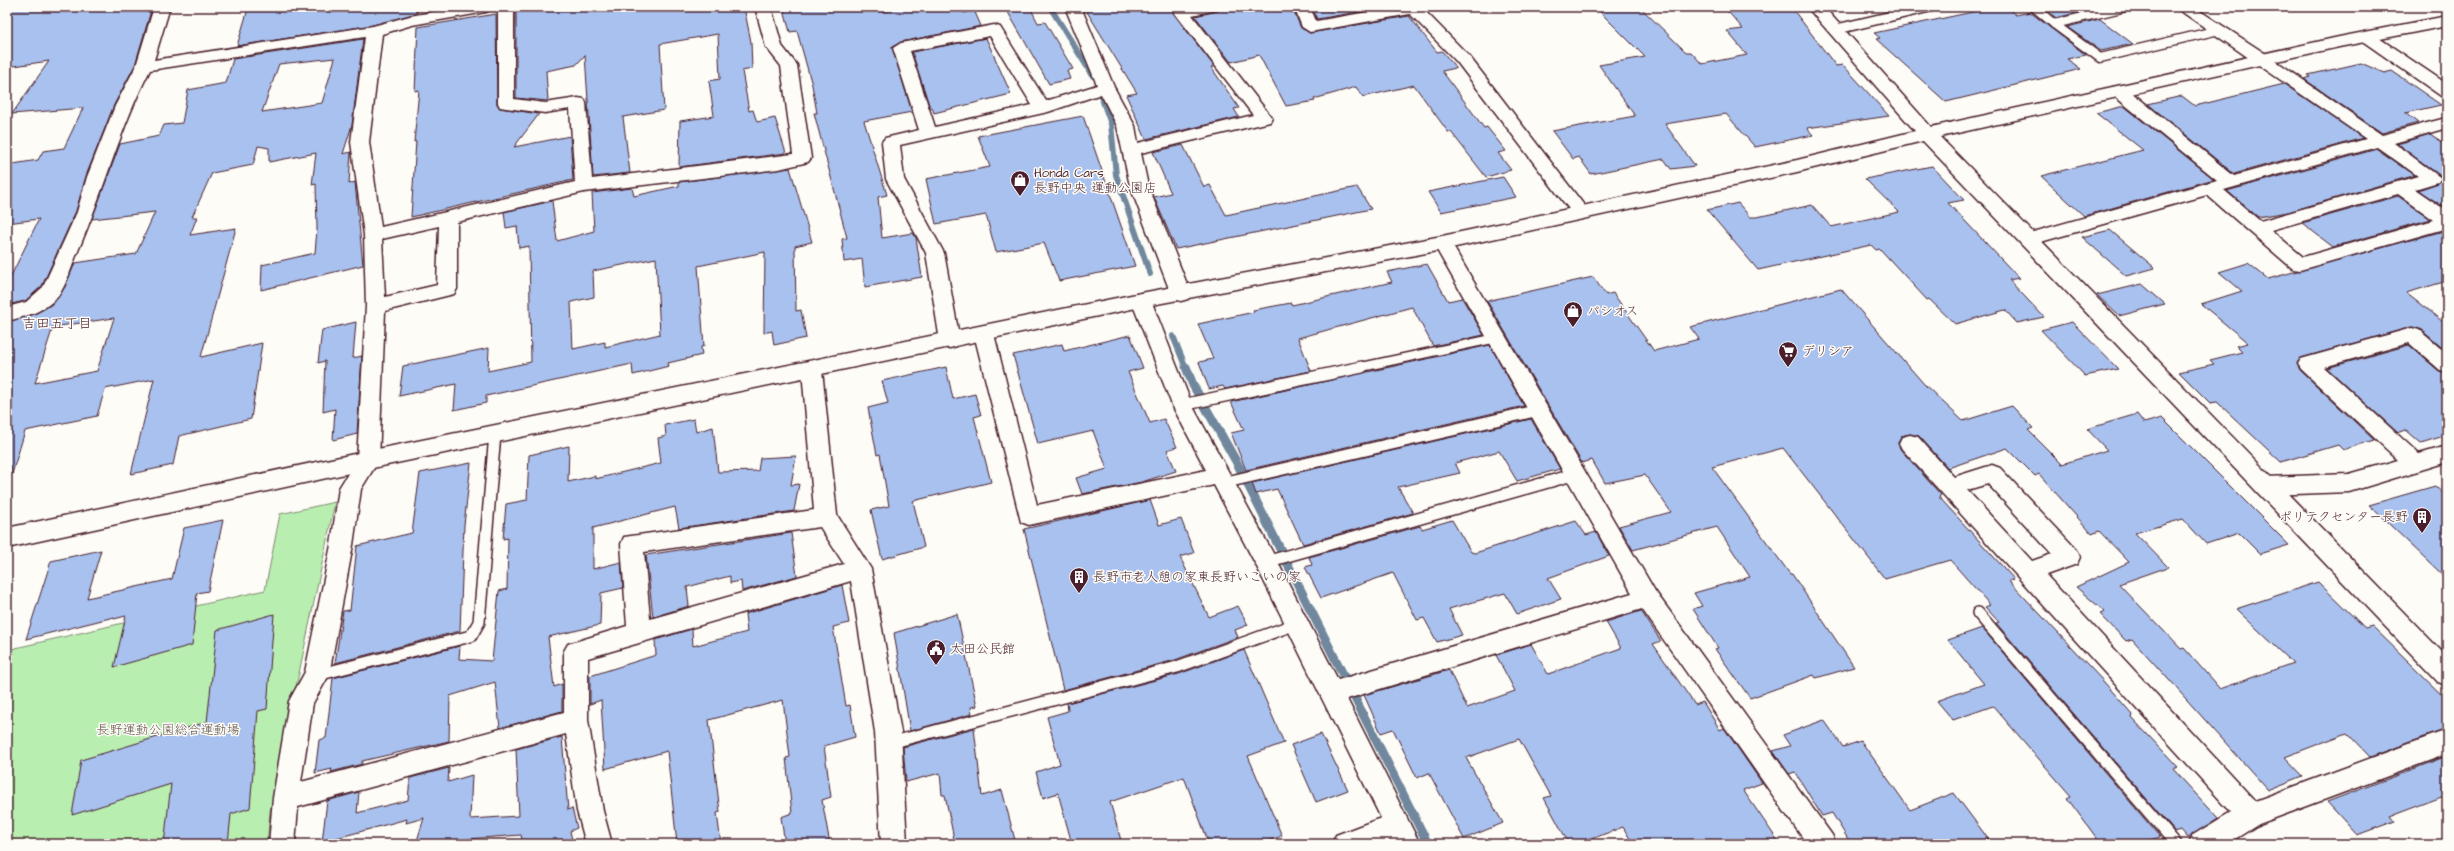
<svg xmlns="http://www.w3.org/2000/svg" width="2454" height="851" font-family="'Architects Daughter','Klee One',sans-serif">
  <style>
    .green { fill: #b8efb1; stroke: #81876e }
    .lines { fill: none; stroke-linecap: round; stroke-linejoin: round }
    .stream-far1 { stroke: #6f879d; stroke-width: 6 }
    .stream { stroke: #6f879d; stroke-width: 9 }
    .building { fill: #a8c1ee; stroke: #4a1f2b; fill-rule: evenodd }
    .service-far1-casing { stroke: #4a1f2b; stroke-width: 11 }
    .service-casing { stroke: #4a1f2b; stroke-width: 14 }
    .minor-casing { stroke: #4a1f2b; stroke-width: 3 }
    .tertiary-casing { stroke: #4a1f2b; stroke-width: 3 }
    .service-far1 { stroke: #fdfcf7; stroke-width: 8 }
    .service { stroke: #fdfcf7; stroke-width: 11 }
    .minor { fill: #fdfcf7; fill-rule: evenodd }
    .tertiary { fill: #fdfcf7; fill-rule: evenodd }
    .labels { text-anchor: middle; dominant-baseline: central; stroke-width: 3; stroke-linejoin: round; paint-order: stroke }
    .poi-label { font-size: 13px; fill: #4a1f2b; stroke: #fdfcf7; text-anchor: start }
    .park-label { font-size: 13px; fill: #66534c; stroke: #fdfcf7 }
    .neighbourhood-label { font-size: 14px; fill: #4a1f2b; stroke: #fdfcf7 }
  </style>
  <rect width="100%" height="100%" fill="#fdfcf7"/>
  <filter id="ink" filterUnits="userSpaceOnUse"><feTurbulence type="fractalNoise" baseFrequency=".025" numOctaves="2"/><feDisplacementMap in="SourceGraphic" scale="8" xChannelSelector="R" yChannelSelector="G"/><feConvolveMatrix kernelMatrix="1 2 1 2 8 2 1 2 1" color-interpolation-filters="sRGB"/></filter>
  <g filter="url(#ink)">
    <path class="green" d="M335 502 270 811 267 844H7V650L265 590 280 514Z"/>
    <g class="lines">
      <g class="stream-far1">
        <path d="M1050 7 1093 76"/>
        <path d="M1101 96 1111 124 1116 175 1150 274"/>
        <path d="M1173 336 1186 368"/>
      </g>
      <path class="stream" d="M1186 367 1193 385 1237 463 1428 844"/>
    </g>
    <g class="building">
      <path d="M7 7H152L135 65 114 105 86 176 76 211 42 286 25 301 7 305V284L39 219 7 223V165L38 160 43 151 64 148 83 108 12 114 49 61 7 67Z"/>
      <path d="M261 7H330V11L359 7H416L417 13 373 25 237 46 248 9Z"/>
      <path d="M516 7H744L751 42 752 69 742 71 749 111 753 110 757 122 775 118 786 153 679 167 680 121 714 116 709 81 720 79 718 34 660 44 664 110 623 117 630 173 593 177 585 55 576 65 546 71 548 101 516 98Z"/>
      <path d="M783 7H879L881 12 908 7H962L964 13 974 10 981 26 901 42 892 47 912 112 864 121 887 195 878 197 882 238 913 233 916 238 922 277 865 287 862 259 844 262 842 239 847 238 814 113H817L812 85 797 31 790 32Z"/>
      <path d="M1005 7H1030L1038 23 1045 22 1073 69 1067 71 1070 79 1049 84Z"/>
      <path d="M1084 7H1179L1173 13 1214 66 1211 67 1239 108 1234 109 1239 117 1146 139 1126 95 1137 93Z"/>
      <path d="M1222 7H1288L1291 12H1294L1301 28 1310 33 1409 16 1437 52 1442 51 1456 68 1442 71 1484 128 1487 127 1506 151 1498 153 1511 170 1486 177 1451 132H1448L1414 85 1363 97 1356 87 1314 99 1315 101 1286 106 1259 55 1231 62 1195 16 1217 11Z"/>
      <path d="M1323 7H1388L1317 19 1312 9Z"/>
      <path d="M1595 7H1640L1686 52H1691L1702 64 1747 55 1727 31 1743 29 1724 7H1791L1836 66 1843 65 1889 116 1807 128 1813 135 1755 147 1726 114 1665 124 1695 166 1671 169 1664 159 1591 174 1579 157 1573 159 1552 131 1635 116 1599 65 1645 57Z"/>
      <path d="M1996 7H2006L2016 15 2030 12 2086 55 2067 59 2081 69 1946 102 1876 39 1880 38 1874 33Z"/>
      <path d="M2051 7H2084L2088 10 2056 18 2045 8Z"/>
      <path d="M496 14 497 104 500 108 539 114 514 147 570 136 573 180 411 217 416 141 414 142 419 90 415 91 418 27Z"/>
      <path d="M2100 19 2133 44 2101 51 2067 27Z"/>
      <path d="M986 38 1011 94 934 113 932 107 930 108 912 52Z"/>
      <path d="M363 39 352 125 343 154 351 152 349 184 355 182 363 265 261 290 262 265 315 253 317 229 316 184 312 185 316 153 269 162V148L258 146 253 165 212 173 192 217H197L190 235 236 228 201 357 262 343 251 419 179 436 173 465 131 474 154 379 105 389 97 416 25 431 12 474 7 473V322L35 314 54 303 65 287 75 263 136 254 155 212 92 219 120 144 159 136 164 125 182 123 188 90 226 83 233 59ZM335 58 322 103 262 112 279 64ZM114 318 97 371 35 383 53 327Z"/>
      <path d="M2361 63 2384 73 2392 71 2441 105 2405 113 2418 123 2382 133 2304 79 2311 77 2308 75Z"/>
      <path d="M2284 84 2363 138 2234 174 2148 104 2182 96 2195 106Z"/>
      <path d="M2124 106 2214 179 2084 216 2041 176 2143 150 2096 113Z"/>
      <path d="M1083 116 1135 266 1059 281 1044 243 996 252 986 215 936 224 926 179 990 167 978 136Z"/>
      <path d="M2430 134 2447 145V209L2418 190 2438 183 2442 177 2397 144Z"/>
      <path d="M1183 145 1204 187 1210 185 1226 215 1357 187 1371 209 1176 249 1154 197 1171 193 1153 152Z"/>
      <path d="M2377 149 2415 175 2288 212 2258 217 2227 191Z"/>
      <path d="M1932 166 1964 200 1948 203 2019 278 2009 280 2044 317 2017 323 2005 310 1955 324 1929 299 1927 300 1880 249 1876 250 1871 245 1758 270 1707 210 1738 203 1750 217H1757L1812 205 1831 227 1899 212 1865 179Z"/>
      <path d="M790 168 812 242 795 246 796 311 801 310 806 338 774 345 772 331 764 333 765 252 698 266 704 346 701 347 702 355 668 363 669 366 633 375 632 364 486 396V403L454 410 456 384 399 396 403 366 489 348 488 371 531 362 529 246 519 248 517 226 506 228 504 212 552 201 557 241 594 231 592 193 632 188 634 196 679 186V182ZM656 258 660 334 605 347V342L573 349 571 302 594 297 593 271Z"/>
      <path d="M1503 177 1516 197 1441 212 1428 192Z"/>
      <path d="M2398 196 2431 219 2333 247 2302 223Z"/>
      <path d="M2110 230 2155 268 2126 276 2082 237Z"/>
      <path d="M2447 230V281L2406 293 2447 325V352L2420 329 2412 327 2301 358 2297 363 2300 370 2374 440 2343 450 2338 445 2281 462 2217 402 2210 403 2179 372 2214 364 2210 360 2242 352 2236 346 2248 343 2201 304 2242 291 2219 272 2248 263 2268 279Z"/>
      <path d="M1427 264 1448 301 1462 298 1484 335 1433 346 1412 307 1298 338 1311 371 1225 389 1223 386 1209 389 1199 362 1213 359 1198 324 1254 312 1253 310 1291 303 1292 305 1392 282 1387 272Z"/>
      <path d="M1593 277 1606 295 1613 293 1654 351 1699 339 1690 327 1841 289 1924 384 1963 421 2012 406 2033 428 2028 430 2062 464 2107 450 2087 429 2137 414 2144 423 2162 418 2289 545 2260 554 2239 533 2206 544 2183 519 2135 533 2168 567 2119 584 2181 649 2184 648 2220 689 2293 663 2236 609 2318 582 2365 628 2372 626 2447 699V729L2370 757 2347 733 2285 757 2303 776 2268 790 2132 639 2126 641 2100 614 2105 612 2076 587 2129 562 2099 531 2092 534 2039 474 2035 476 2007 448 1948 468 1919 436 1910 434 1901 436 1898 444 1901 450 1941 495 1939 497 2014 579 2009 581 2104 682 2133 715 2132 718 2178 767 2173 769 2218 818 2188 838 2181 830 2175 832 1996 623 1999 622 1985 607 1990 605 1950 560 1885 579 1783 448 1712 467 1790 574H1792L1854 667 1816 678 1814 675 1750 698 1715 649 1718 648 1693 609 1702 606 1694 593 1750 577 1717 527 1633 550 1619 526 1671 512 1645 475 1605 483 1592 460 1582 463 1487 301Z"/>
      <path d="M2142 284 2165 304 2119 316 2097 295Z"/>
      <path d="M356 322 353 358 362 356 357 434 333 440 335 409 323 412 325 361 318 363 322 330Z"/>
      <path d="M2072 322 2118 369 2085 376 2041 330Z"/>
      <path d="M1130 335 1143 368 1128 372 1150 423 1164 419 1177 447 1167 450 1176 471 1142 482 1082 494 1076 478 1107 469 1093 431 1038 444 1013 355 1062 344 1064 351Z"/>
      <path d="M1490 345 1524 406 1246 470 1231 433 1244 430 1231 402Z"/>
      <path d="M2409 345 2439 371 2447 373V435L2421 443 2406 430 2398 433 2327 368Z"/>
      <path d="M946 367 953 399 975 394 981 415 974 417 991 482 913 501 924 547 882 559 871 510 889 506 880 454 877 455 868 408 888 403 882 381Z"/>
      <path d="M694 419 696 432 713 427 718 472 758 471 760 458 796 456 791 485 799 484 794 511 679 528 675 507 593 528V569L621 562 623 588 601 593 600 625 548 637 554 687 562 684V711L500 728 495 682 450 696 449 741 362 761V764L331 772 332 769 315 773 319 740 326 738 333 678 460 646 459 659 492 661 499 591 507 589 508 538 503 539 506 504 527 500 529 455 569 446 568 482 595 476V479L661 463 658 438 666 436 665 425Z"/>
      <path d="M1531 419 1560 469 1517 481 1499 451 1455 463 1460 473 1398 487 1413 513 1303 544 1277 489 1256 494 1252 483Z"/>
      <path d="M471 463 464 525 460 631 335 663 343 611 350 610 357 546 412 533 420 473Z"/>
      <path d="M2435 486 2447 497V579L2369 505Z"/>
      <path d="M1150 500 1159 525 1181 519 1194 553 1180 557 1209 617 1238 606 1248 625 1235 630 1238 637 1175 660 1063 690 1024 529Z"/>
      <path d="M223 520 208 591 197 593 192 645 114 667 126 616 114 619V617L26 639 51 561 101 550 87 598 172 579 184 528Z"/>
      <path d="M1452 520 1471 552 1475 553 1576 521 1586 535 1596 532 1609 556 1548 578 1561 599 1517 614 1505 593 1449 609 1462 635 1437 642 1424 618 1417 620 1393 573 1321 598 1305 567 1312 565 1309 557 1420 526 1422 529Z"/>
      <path d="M791 533 797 576 742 591 741 581 730 583V576L687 587 689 606 653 617 646 555Z"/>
      <path d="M842 585 849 623 833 627 846 706 850 705 855 737 824 746 831 797 822 800 830 844H785L781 817 792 813 786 758 790 757 783 700 709 720 720 812 717 813 721 844H677L667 751 605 769 601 700 590 704V676L656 655 655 640 692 629 693 646 747 632 745 614Z"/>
      <path d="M1641 611 1661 641 1653 644 1695 705 1703 702 1720 730 1724 728 1762 783 1743 790 1780 844H1633L1623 827 1578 844H1569L1544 798 1551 796 1519 739 1466 758 1503 823 1464 839 1429 773 1417 778 1393 729 1381 733 1364 695 1449 670 1467 708 1515 691 1496 655 1531 644 1548 674 1621 648 1606 622Z"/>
      <path d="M274 614 267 709 258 711 250 808 231 814 228 844H164L171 784 72 815 81 760 207 722 217 630Z"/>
      <path d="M957 614 977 706 971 707 972 714 910 731 894 633Z"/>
      <path d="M1982 628 2160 837 2138 844H2101L2067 798 2071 796 1993 706 1953 720 1937 701 1984 684 1948 640Z"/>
      <path d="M1244 650 1284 743 1248 756 1282 836 1259 844H1209L1184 777 1110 802 1122 844H1072L1058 793 1043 798 1036 772 1060 764 1047 717 1068 711 1067 703 1179 674Z"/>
      <path d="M1824 720 1843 747 1861 741 1910 810 1954 793 1992 844H1851L1832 813 1822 816 1795 772 1789 774 1773 751 1790 746 1783 735Z"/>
      <path d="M974 728 982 796 1002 790 1016 844H955L945 795H942L940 773 906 782 903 747Z"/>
      <path d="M1321 734 1348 790 1316 802 1291 745Z"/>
      <path d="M562 737 568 810 572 808 577 828 570 831 573 844H523L521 835 468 839 466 844H416L424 818 406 823 407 819 322 842 327 801 359 792 357 813 408 800 410 778 449 768 448 782 472 775 470 819 519 816 516 749Z"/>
      <path d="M2447 756V795L2391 816 2395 821 2357 835 2327 802Z"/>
    </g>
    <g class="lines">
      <g class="service-far1-casing">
        <g id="service-far1">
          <path d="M2034 7 2054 24 2126 7"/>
          <path d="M2054 24 2100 58 2219 30"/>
          <path d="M1357 368 1497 338"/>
        </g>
      </g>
      <g class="service-casing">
        <g id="service">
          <path d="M1182 405 1362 367"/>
          <path d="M1222 483 1539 410"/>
          <path d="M1266 562 1576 474"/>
          <path d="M1978 613 2176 844"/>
          <path d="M317 675 471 636 479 622 495 434"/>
          <path d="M890 743 1177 667 1296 624"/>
        </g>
      </g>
      <g class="minor-casing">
        <g id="minor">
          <path d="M154 7H170L154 60 373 26 410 16 461 7H494L486 12 412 25 382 34 369 142 381 227 575 182 570 109 545 113 506 108 500 107 498 103V7H514V99L545 103 578 98 584 99 586 103 592 179 793 154 781 66 766 47 755 7H771L782 46 797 65 811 158 808 162 779 169 584 192 457 222V289L454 294 385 311 379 460 361 489 353 545 329 675 313 703 301 782 564 712V651L568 644 627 626 621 544 624 537 814 510 802 370 805 365 812 363 819 365 822 370 837 515 871 569 901 732 907 844H881L875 732 851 581 588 658V720L603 811 612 844H586L577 811 566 734 298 807 295 844H269L273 798 289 701 305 672 331 545 339 488 357 459 366 306 364 235 351 142 365 37 150 70C120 128 104 191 78 251 72 265 67 284 58 296 44 312 27 316 7 321V307L26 302 43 287 77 212 87 177 115 106 136 66ZM439 226 437 285 385 297 382 239ZM820 527 844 564 650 619 644 552Z"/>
          <path d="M1065 7H1081L1114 87 1135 126 1138 143 1253 115 1174 12 1177 9 1184 7H1220L1217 10 1192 15 1272 118 1270 122 1141 153 1148 186 1191 294 1188 299 1181 301 1174 299 1171 294 1130 186 1117 126 1101 94 1048 112 900 145 904 179 944 253 960 341 957 346 950 348 943 346 940 341 926 253 886 179 882 142 885 138 919 130 893 48 901 43 994 25 1000 27 1046 101 1097 85ZM990 36 1032 105 935 127 910 51Z"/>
          <path d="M1294 7H1310L1316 21 1397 7H1431L1425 11 1469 56 1587 209 1590 213 1587 217 1581 219 1575 217 1457 62 1410 14 1310 32 1302 27Z"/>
          <path d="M1911 7H1939L1936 10 1836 34 1828 29 1830 26Z"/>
          <path d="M2175 7H2194L2269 56 2382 135 2442 119 2447 120V128L2394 143 2441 178 2438 182 2415 189 2447 211V228L2300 270 2293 269 2207 195 2030 245 2023 243 2021 239 2023 235 2217 180 2113 95 2111 91 2113 87H2125L2234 176 2366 139ZM2377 147 2418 176 2260 221 2224 190ZM2398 194 2434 220 2303 257 2271 230Z"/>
          <path d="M2437 7H2447V13Z"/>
          <path d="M2367 32 2373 34 2447 84V97L2441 96 2361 40 2359 37Z"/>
          <path d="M1442 237 1449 239 1451 243 1655 591 1832 835 1836 844H1807L1642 609 1347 699 1420 844H1393L1391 840 1380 844H1332L1336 835 1381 818 1257 567 1214 485 1029 525 1021 522 974 334 977 329 984 327 991 329 994 334 1037 505 1206 470 1172 405 1131 300 1134 295 1141 293 1148 295 1151 300 1192 405 1274 555 1338 680 1632 593 1433 243 1435 239Z"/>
          <path d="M2412 328 2419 330 2447 354V372L2440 370 2409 343 2324 367 2419 454 2447 446V462L2349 492 2265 495 2257 492 2254 486 2257 480 2265 477 2349 474 2398 460 2301 369 2298 364 2301 359Z"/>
          <path d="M1910 435 1918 437 1954 477 1992 465 2000 468 2077 550 2080 557 2077 564 2046 575 2255 801 2447 730V754L2259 824 2227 844H2189L2193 835 2231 812 1902 449 1899 443 1902 437ZM1988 484 2052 554 2032 561 1967 490Z"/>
        </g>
      </g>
      <g class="tertiary-casing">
        <path id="tertiary" d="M1807 7H1824L1931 127 2339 37 2447 16V26L2339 47 1940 137 2447 657V685L2438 682 1923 141 1797 172 1442 250 1141 307 368 469 7 548V528L368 451 1141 293 1442 236 1797 160 1915 131Z"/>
      </g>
      <use href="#service-far1" class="service-far1"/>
      <use href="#service" class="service"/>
      <use href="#minor" class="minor"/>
      <use href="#tertiary" class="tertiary"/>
    </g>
  </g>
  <defs>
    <g id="shop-pin" transform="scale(1)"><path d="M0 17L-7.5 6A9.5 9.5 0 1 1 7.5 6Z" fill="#4a1f2b" stroke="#fdfcf7"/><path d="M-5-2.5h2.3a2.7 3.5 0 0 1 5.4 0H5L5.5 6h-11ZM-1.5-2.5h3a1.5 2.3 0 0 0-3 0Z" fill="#fff"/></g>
    <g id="supermarket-pin" transform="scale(1)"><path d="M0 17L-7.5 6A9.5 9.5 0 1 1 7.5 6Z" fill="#4a1f2b" stroke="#fdfcf7"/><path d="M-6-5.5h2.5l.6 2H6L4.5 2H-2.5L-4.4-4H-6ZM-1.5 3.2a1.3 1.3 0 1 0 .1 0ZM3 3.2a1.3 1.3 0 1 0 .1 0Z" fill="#fff"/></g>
    <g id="building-pin" transform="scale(1)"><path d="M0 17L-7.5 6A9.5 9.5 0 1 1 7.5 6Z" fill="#4a1f2b" stroke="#fdfcf7"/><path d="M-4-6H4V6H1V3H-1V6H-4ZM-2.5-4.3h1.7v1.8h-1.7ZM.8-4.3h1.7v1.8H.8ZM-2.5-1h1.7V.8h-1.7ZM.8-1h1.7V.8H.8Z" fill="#fff"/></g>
    <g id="civic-pin" transform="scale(1)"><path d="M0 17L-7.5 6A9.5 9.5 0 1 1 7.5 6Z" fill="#4a1f2b" stroke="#fdfcf7"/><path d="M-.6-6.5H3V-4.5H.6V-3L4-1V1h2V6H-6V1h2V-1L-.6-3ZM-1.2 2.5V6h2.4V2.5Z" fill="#fff"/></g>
  </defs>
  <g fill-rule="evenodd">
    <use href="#shop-pin" x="1020" y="180"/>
    <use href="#shop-pin" x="1573" y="311"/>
    <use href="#supermarket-pin" x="1788" y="351"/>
    <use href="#building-pin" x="2422" y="517"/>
    <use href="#building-pin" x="1079" y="577"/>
    <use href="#civic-pin" x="936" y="649"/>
  </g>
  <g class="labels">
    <g class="poi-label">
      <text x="1034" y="173">Honda Cars<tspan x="1034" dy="15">長野中央 運動公園店</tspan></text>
      <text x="1587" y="311">パシオス</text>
      <text x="1802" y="351">デリシア</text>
      <text x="2408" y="517" text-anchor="end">ポリテクセンター長野</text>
      <text x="1093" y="577">長野市老人憩の家東長野いこいの家</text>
      <text x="950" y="649">太田公民館</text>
    </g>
    <g class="park-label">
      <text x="168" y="730">長野運動公園総合運動場</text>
    </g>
    <g class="neighbourhood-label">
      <text x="57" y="324">吉田五丁目</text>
    </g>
  </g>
  <rect width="2454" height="851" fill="none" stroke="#fdfcf7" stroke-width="24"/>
  <rect x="12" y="12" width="2430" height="827" fill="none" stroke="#4a1f2b" stroke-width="1.5" filter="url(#ink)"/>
</svg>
